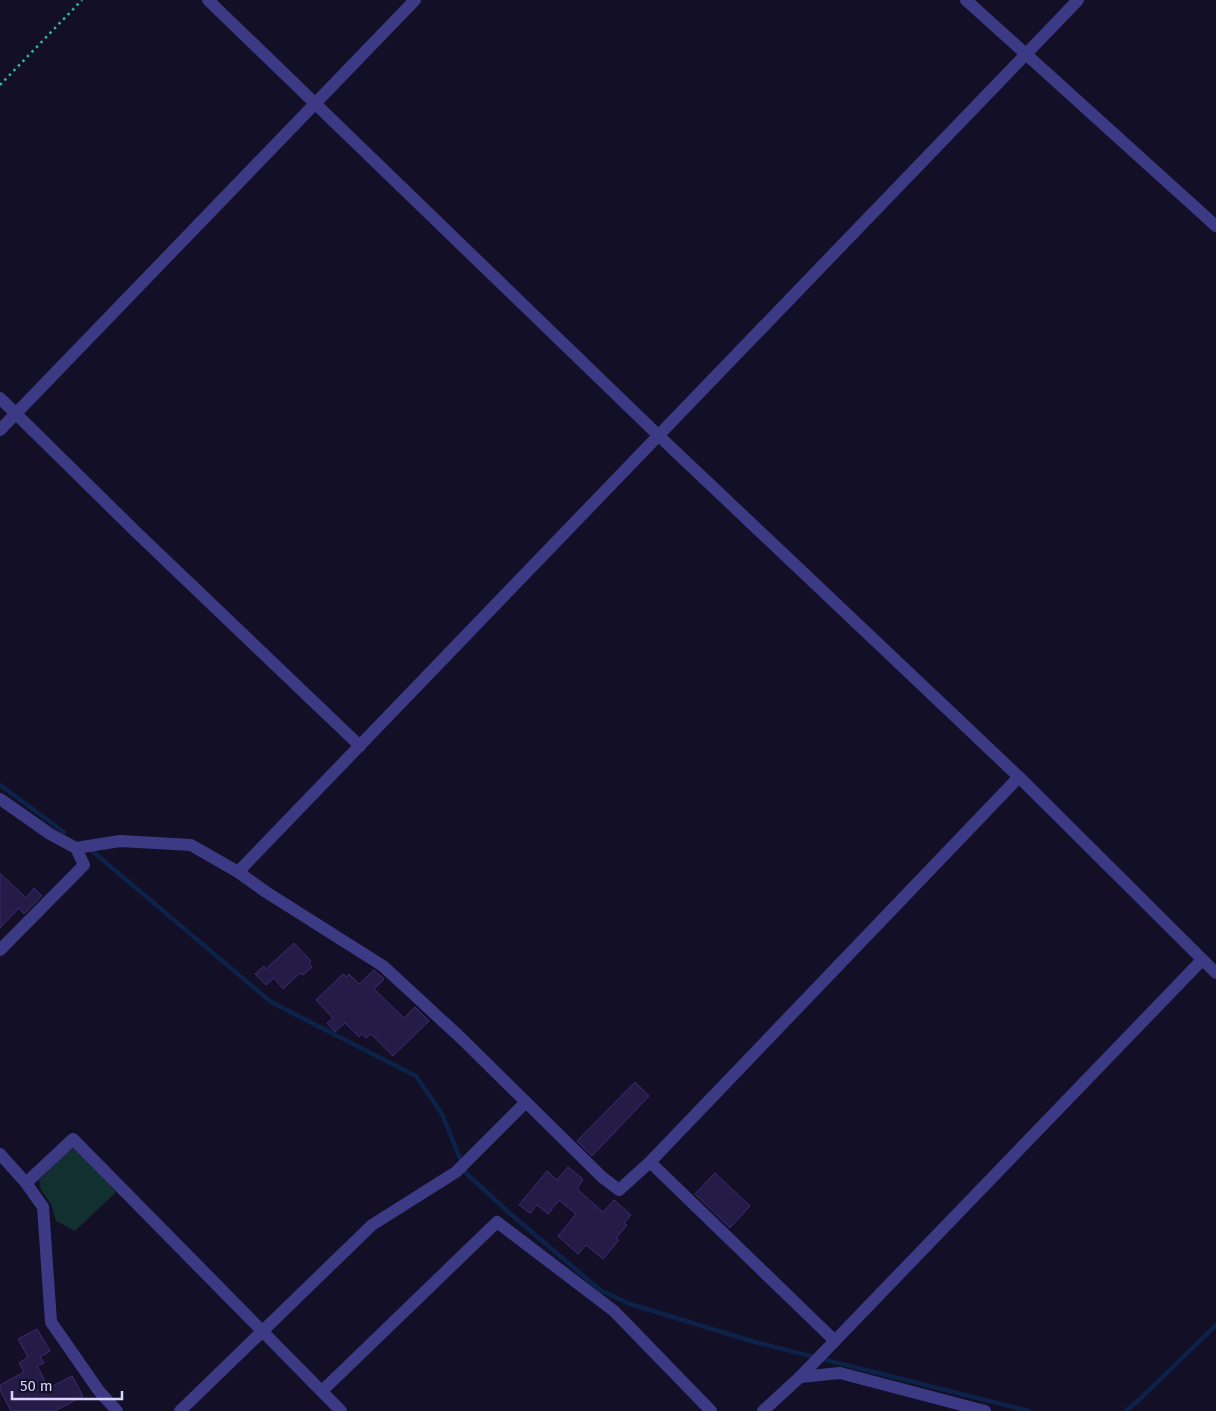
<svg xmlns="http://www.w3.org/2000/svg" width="1216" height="1411" font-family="'Fira Sans',sans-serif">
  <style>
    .green { fill: #12302f }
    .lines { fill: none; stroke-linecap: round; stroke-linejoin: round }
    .stream { stroke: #0c2248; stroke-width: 4.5 }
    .building { fill: #241b47; stroke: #3b2d73 }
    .path { stroke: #2fb8b0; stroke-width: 2.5; stroke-dasharray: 2.5 4; stroke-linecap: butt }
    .minor { stroke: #3d3a85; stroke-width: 12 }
  </style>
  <rect width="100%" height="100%" fill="#130f26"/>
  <path class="green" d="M71 1148 76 1149 116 1192 75 1231 56 1221 51 1204 41 1190 39 1180Z"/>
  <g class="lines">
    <g class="stream">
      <path d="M0 785 64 832"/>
      <path d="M91 850 271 1002 416 1076 442 1114 466 1173 506 1210 600 1290 630 1304 755 1342 1029 1411"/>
      <path d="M1126 1411 1141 1398 1216 1325"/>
    </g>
  </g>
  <g class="building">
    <path d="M0 873 26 898 34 888 42 896 24 914 19 908 0 928Z"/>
    <path d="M294 943 311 961 309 963 312 967 303 975 300 973 283 989 274 978 266 985 255 974 264 966 266 969Z"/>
    <path d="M374 970 384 979 374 989 404 1018 415 1007 429 1021 393 1056 371 1034 366 1038 362 1034 359 1037 345 1023 335 1032 327 1023 333 1018 316 1000 343 974 346 977 349 974 359 984Z"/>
    <path d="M635 1082 649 1096 592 1156 577 1141Z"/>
    <path d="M568 1167 583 1179 577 1189 603 1212 614 1200 631 1215 624 1223 627 1225 616 1238 619 1240 603 1259 586 1245 578 1254 558 1236 576 1214 559 1200 548 1214 537 1205 530 1213 519 1205 547 1171 557 1180Z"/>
    <path d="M715 1173 750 1206 730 1228 695 1194Z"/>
    <path d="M37 1329 50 1351 40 1357 44 1363 37 1366 49 1388 72 1376 83 1396 55 1411H11L0 1390V1385L24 1372 19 1363 28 1357 18 1339Z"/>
  </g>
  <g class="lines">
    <path class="path" d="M0 85 82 0"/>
    <g class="minor">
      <path d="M208 0 659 436 1019 777 1216 973"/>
      <path d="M966 0 1216 226"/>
      <path d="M0 398 135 531 360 746"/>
      <path d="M0 430 415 0"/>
      <path d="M0 799 50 834 76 848 120 841 191 845 238 872 266 892 383 966 461 1038 602 1177 619 1190 650 1162 1019 777"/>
      <path d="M238 872 1078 0"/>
      <path d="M0 950 84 865 76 848"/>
      <path d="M0 1154 26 1183 43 1207 51 1322 99 1391 117 1411"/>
      <path d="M650 1162 835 1341"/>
      <path d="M26 1183 73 1139 341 1411"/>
      <path d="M800 1377 840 1373 985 1411"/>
      <path d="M322 1391 497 1222 614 1311 711 1411"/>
      <path d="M180 1411 372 1225 456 1172 526 1102"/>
      <path d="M763 1411 800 1377 1202 960"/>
    </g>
  </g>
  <path d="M12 1391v8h110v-8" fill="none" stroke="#d9d4ff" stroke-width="2.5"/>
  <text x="20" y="1391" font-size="15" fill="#d9d4ff" stroke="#130f26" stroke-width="4" paint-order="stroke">50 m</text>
</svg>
